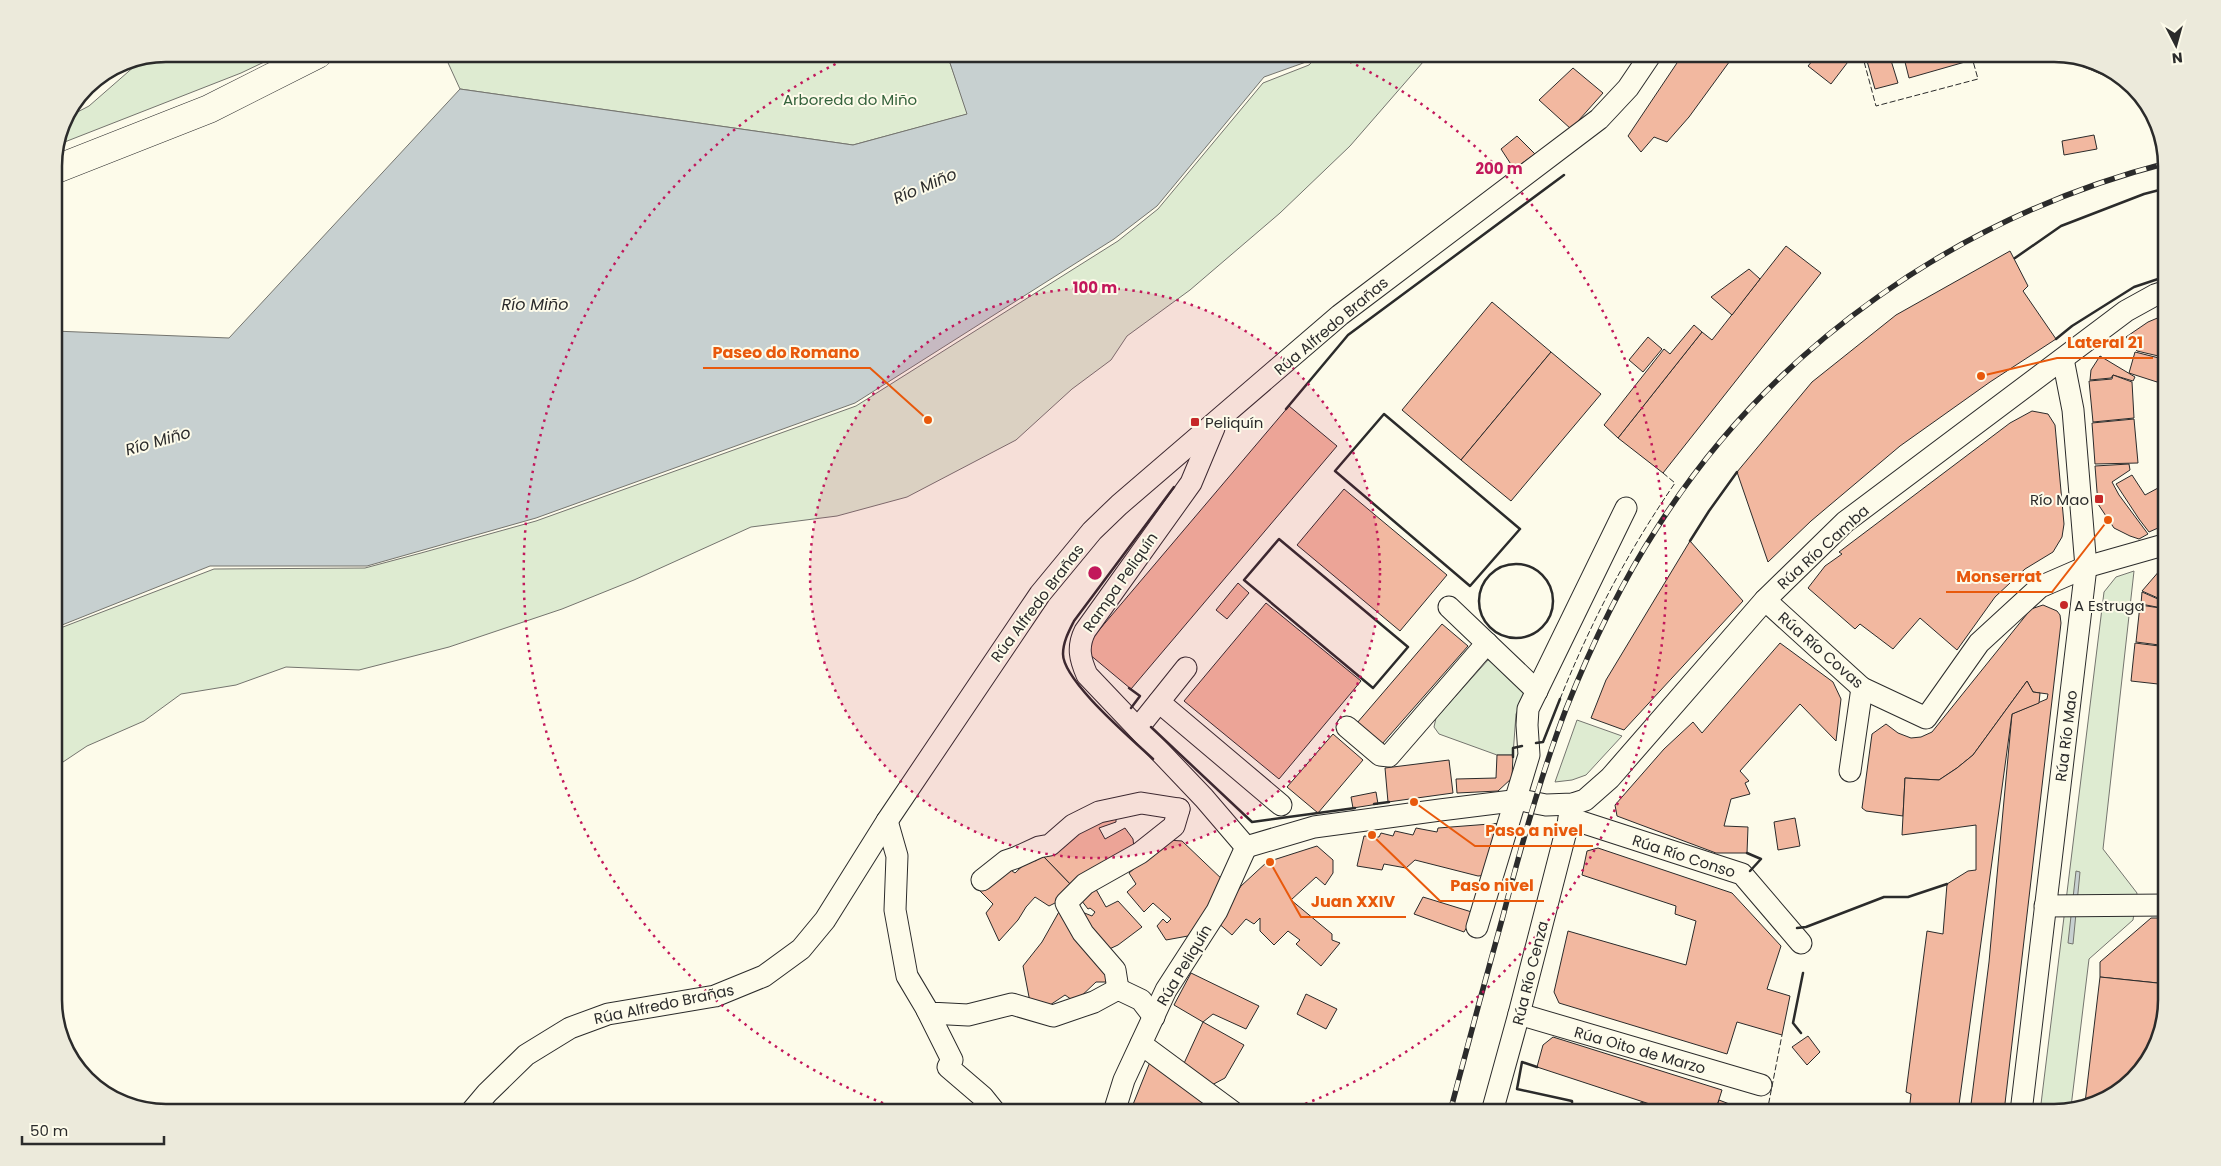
<svg xmlns="http://www.w3.org/2000/svg" width="2221" height="1166" font-family="Poppins,sans-serif">
  <style>
    .green { fill: #deebd1; stroke: #74746e }
    .water { fill: #c7d0d0; stroke: #74746e }
    .building { fill: #f2b8a0; stroke: #2b2b2b }
    .lines { fill: none; stroke-linecap: round; stroke-linejoin: round }
    .minor-casing { stroke: #2b2b2b; stroke-width: 23 }
    .highway-casing { stroke: #2b2b2b; stroke-width: 29 }
    .minor { stroke: #fdfbea; stroke-width: 21 }
    .highway { stroke: #fdfbea; stroke-width: 28 }
    .rail-casing { stroke: #2b2b2b; stroke-width: 5.5 }
    .rail { stroke: #fdfbea; stroke-width: 4; stroke-dasharray: 11; stroke-linecap: butt }
    .fence { stroke: #2b2b2b; stroke-width: 1; stroke-dasharray: 6 2.5; stroke-linecap: butt }
    .wall { stroke: #2b2b2b; stroke-width: 2.5 }
    .ring { fill: none; stroke: #c2185b; stroke-width: 2.5; stroke-dasharray: 2.5 5 }
    .poi-dot { fill: #c62828; stroke: #fdfbea; stroke-width: 2 }
    .labels { text-anchor: middle; dominant-baseline: central; stroke-width: 4; stroke-linejoin: round; paint-order: stroke }
    .park-label { font-size: 15px; fill: #34623c; stroke: #fdfbea }
    .street-label { font-size: 15px; fill: #2b2b2b; stroke: #fdfbea }
    .poi-label { font-size: 15px; fill: #2b2b2b; stroke: #fdfbea; text-anchor: start }
    .water-label { font-size: 16px; font-style: italic; fill: #2b2b2b; stroke: #fdfbea }
    .rim { fill: none; stroke: #2b2b2b; stroke-width: 2.5 }
    .centre { fill: #c2185b; stroke: #fdfbea; stroke-width: 2.5 }
    .ring-label { font-size: 15px; text-anchor: middle; font-weight: bold; fill: #c2185b; stroke: #fdfbea; stroke-width: 4; stroke-linejoin: round; paint-order: stroke }
    .leader { fill: none; stroke: #e8590c; stroke-width: 2 }
    .callout-dot { fill: #e8590c; stroke: #fdfbea; stroke-width: 2 }
    .callout-label { font-size: 16px; text-anchor: middle; font-weight: bold; fill: #e8590c; stroke: #fdfbea; stroke-width: 4; stroke-linejoin: round; paint-order: stroke }
  </style>
  <rect width="100%" height="100%" fill="#fdfbea"/>
  <g class="green">
    <path d="M167 54H281L241 73 57 145 62 123 66 118 89 106 144 58Z"/>
    <path d="M444 54H947L968 114 853 145 460 89Z"/>
    <path d="M1319 54H1430L1350 146 1280 213 1190 290 1127 336 1111 360 1072 389 1016 440 907 497 837 516 751 527 634 580 562 609 449 647 359 670 286 667 236 685 181 694 144 721 87 746 54 768V635L63 627 214 569 365 568 421 553 536 521 856 406 1118 241 1158 209 1263 83 1309 65Z"/>
    <path d="M2134 571 2103 849 2137 893 2133 920 2089 959 2071 1107 2055 1112H2040L2104 592 2116 577Z"/>
    <path d="M1488 660H1492L1524 690V698L1516 714 1513 755H1497L1439 734 1434 727 1436 718Z"/>
    <path d="M1577 720 1622 736 1586 775 1572 780 1555 782Z"/>
  </g>
  <g class="water">
    <path d="M947 54H1313L1306 62 1264 77 1157 206 1114 239 855 403 536 518 367 566H210L62 625 54 632V331L229 338 460 89 853 145 967 114Z"/>
    <path d="M2076 871 2080 872 2073 944 2068 943Z"/>
  </g>
  <g class="building">
    <path d="M1683 54H1735L1689 117 1667 142 1654 137 1641 152 1628 136Z"/>
    <path d="M1818 54H1854L1831 84 1808 66Z"/>
    <path d="M1865 54H1889L1898 83 1875 89Z"/>
    <path d="M1903 54H1963L1965 62 1909 78Z"/>
    <path d="M1573 68 1603 93 1571 129 1539 100Z"/>
    <path d="M2094 135 2097 149 2064 155 2062 141Z"/>
    <path d="M1517 136 1535 154 1514 169 1501 149Z"/>
    <path d="M1786 246 1821 273 1663 473 1618 438 1702 332 1712 340Z"/>
    <path d="M2010 251 2028 286 2023 291 2056 339 1990 382 1900 446 1811 521 1768 562 1737 472 1812 382 1896 315Z"/>
    <path d="M1749 269 1760 279 1732 315 1711 297Z"/>
    <path d="M1492 302 1551 352 1461 460 1402 410Z"/>
    <path d="M2167 314V358L2137 351 2126 337 2148 322Z"/>
    <path d="M1694 325 1702 332 1618 438 1604 425 1664 349 1670 354Z"/>
    <path d="M1648 337 1662 349 1643 372 1629 360Z"/>
    <path d="M1551 352 1601 394 1511 501 1461 460Z"/>
    <path d="M2135 352 2167 360V377L2159 376 2157 382 2129 373Z"/>
    <path d="M2100 356 2135 377 2133 381 2113 375 2111 378 2090 380 2091 370Z"/>
    <path d="M2113 375 2132 382 2134 418 2093 422 2089 381 2112 379Z"/>
    <path d="M1289 406 1337 446 1131 689 1083 649Z"/>
    <path d="M2032 411 2048 414 2055 425 2064 524 2062 537 2053 552 2025 569 1995 597 1957 650 1920 618 1893 649 1860 624 1855 629 1808 588 1825 566 1842 554 1839 552 2010 423Z"/>
    <path d="M2134 419 2138 463 2095 464 2092 423Z"/>
    <path d="M2129 464 2130 470 2112 482 2119 495 2148 534 2139 539 2130 536 2114 528 2098 504 2095 466Z"/>
    <path d="M2132 475 2145 495 2158 488 2167 504V524L2149 532 2139 519 2116 484Z"/>
    <path d="M2167 484V499L2159 486Z"/>
    <path d="M1344 489 1447 575 1400 631 1297 545Z"/>
    <path d="M1690 541 1743 601 1624 730 1591 718 1606 680Z"/>
    <path d="M2167 562V602L2142 591Z"/>
    <path d="M1238 583 1249 593 1227 619 1216 610Z"/>
    <path d="M2142 592 2167 603V609L2141 604Z"/>
    <path d="M1266 603 1361 681 1279 779 1184 701Z"/>
    <path d="M2043 605 2057 611 2060 615 2061 623 2004 1112H1970L1989 962 2012 714 2047 699 2048 694 2033 692 2027 681 1973 755 1957 768 1939 780 1905 778 1903 816 1866 811 1862 808 1872 734 1886 724 1898 733 1911 738 1921 737 1932 732 2031 609Z"/>
    <path d="M2140 605 2167 609V646L2136 642Z"/>
    <path d="M1442 624 1468 646 1382 744 1357 723Z"/>
    <path d="M1780 643 1833 682 1841 699 1836 741 1800 704 1740 771 1749 781 1745 783 1750 794 1731 799 1724 826 1748 827 1747 853H1716L1617 816 1615 805 1664 749 1693 722 1702 733Z"/>
    <path d="M2135 643 2167 647V685L2131 681Z"/>
    <path d="M2027 681 2033 692 2040 693 2039 703 2012 714 1958 1112H1909L1911 1094 1906 1092 1927 931 1943 934 1947 884 1968 871 1976 870V825L1902 835 1905 778 1939 780 1957 768 1973 755Z"/>
    <path d="M1333 734 1363 760 1318 813 1287 787Z"/>
    <path d="M1497 755H1513L1512 778 1498 791 1457 793 1456 779 1496 778Z"/>
    <path d="M1449 760 1453 793 1388 802 1385 768Z"/>
    <path d="M1376 792 1378 804 1353 808 1351 797Z"/>
    <path d="M1116 811V822L1099 828 1105 839 1125 828 1133 839 1134 848 1072 886 1043 856 1093 821Z"/>
    <path d="M1795 818 1800 846 1778 850 1774 822Z"/>
    <path d="M1503 823 1488 875 1478 876 1415 860 1406 868 1384 864 1382 870 1357 866 1364 836 1379 837 1381 833 1393 836 1395 831 1413 835 1416 828 1437 832 1438 828Z"/>
    <path d="M1168 840 1182 841 1225 882 1188 936 1166 940 1157 926 1163 919 1167 923 1171 919 1153 903 1144 912 1127 892 1136 884 1129 873Z"/>
    <path d="M1317 846 1333 860V873L1325 885 1316 877 1291 900 1332 934V940L1340 943 1321 966 1296 944 1300 940 1288 931 1274 945 1260 931V918L1254 924 1246 919 1232 935 1217 922 1241 886 1267 862Z"/>
    <path d="M1598 848 1732 893 1781 946 1767 989 1790 996 1782 1035 1737 1022 1727 1054 1559 1003 1554 992 1568 931 1686 965 1696 921 1675 914 1676 906 1582 875 1587 851Z"/>
    <path d="M1043 856 1072 886 1059 901 1049 906 1035 897 1026 907 1018 920 999 941 986 913 993 904 977 888 1005 866 1015 873 1032 857 1035 861Z"/>
    <path d="M1093 884 1106 907 1118 901 1142 927 1118 945 1105 951 1077 910 1092 916 1095 912 1090 908 1088 909 1078 896Z"/>
    <path d="M1423 897 1475 913 1464 932 1414 914Z"/>
    <path d="M1060 910 1109 975 1107 982H1096L1075 1002 1065 995 1044 1009 1030 1002 1023 966 1042 942Z"/>
    <path d="M2151 918H2167V972H2159L2158 983 2100 977V962Z"/>
    <path d="M1191 973 1259 1006 1246 1029 1213 1014 1203 1022 1174 1005Z"/>
    <path d="M2100 977 2167 984V999L2155 1050 2117 1093 2085 1103Z"/>
    <path d="M1306 994 1337 1009 1326 1029 1297 1014Z"/>
    <path d="M1203 1022 1244 1045 1225 1078 1210 1086 1180 1072Z"/>
    <path d="M1808 1036 1820 1052 1807 1065 1792 1047Z"/>
    <path d="M1553 1037 1722 1090 1715 1112H1674L1537 1067 1543 1045Z"/>
    <path d="M1150 1062 1221 1112H1178L1169 1106 1166 1112H1130Z"/>
    <path d="M1719 1100 1750 1112H1715Z"/>
    <path d="M1641 1102 1674 1112H1638Z"/>
  </g>
  <g class="lines">
    <g class="minor-casing">
      <g id="minor">
        <path d="M1214 428 1191 483 1085 631C1077 647 1080 659 1087 675L1204 798 1246 847"/>
        <path d="M1765 600 1862 688 1926 718 1979 643 2040 587 2086 567 2167 544"/>
        <path d="M1449 607 1537 691"/>
        <path d="M1159 702 1281 805"/>
        <path d="M1347 727 1380 755 1389 756 1487 643"/>
        <path d="M1138 728 1186 668"/>
        <path d="M1850 771 1862 688"/>
        <path d="M1569 818 1742 874 1801 943"/>
        <path d="M887 821 897 856 895 910 907 976 929 1013 968 1015 1012 1004 1053 1016 1094 1002 1118 989 1141 1000 1154 1017"/>
        <path d="M1246 847 1314 827 1440 810 1520 800 1546 805 1573 804 1585 800 1610 778 1765 600 1845 522 2126 311 2155 295 2167 291"/>
        <path d="M982 880 1006 861 1015 858 1039 847 1050 845 1073 825 1099 812 1141 803 1179 809"/>
        <path d="M2045 906 2167 905"/>
        <path d="M1477 927 1529 755 1527 725 1528 709 1626 508"/>
        <path d="M1118 989 1115 970 1083 933 1066 903 1085 884 1140 853 1174 826 1179 809"/>
        <path d="M927 1010 952 1060 948 1067 983 1097 995 1112"/>
        <path d="M1519 1014 1761 1085"/>
        <path d="M1141 1044 1233 1112"/>
        <path d="M471 1112 487 1093 526 1055 570 1028 608 1014 715 996 764 976 801 949 825 920 887 821 1040 594 1092 531 1119 505 1340 315 1599 119 1628 88 1651 54"/>
        <path d="M1114 1112 1124 1080 1166 990 1217 911 1246 847"/>
        <path d="M1492 1112 1519 1014 1573 804"/>
        <path d="M2021 1112 2086 567 2073 410 2063 359"/>
      </g>
    </g>
    <g class="highway-casing">
      <path id="highway" d="M54 170 209 109 318 54"/>
    </g>
    <use href="#minor" class="minor"/>
    <use href="#highway" class="highway"/>
    <g class="rail-casing">
      <g id="rail">
        <path d="M2064 56 2121 80"/>
        <path d="M1450 1112C1467 1047 1485 981 1503 916 1521 846 1540 777 1566 709 1591 646 1620 585 1657 528 1772 346 1960 216 2167 163"/>
      </g>
    </g>
    <use href="#rail" class="rail"/>
    <g class="fence">
      <path d="M1862 54 1876 106 1978 79 1971 54"/>
      <path d="M1560 699C1591 622 1628 551 1675 483L1663 473"/>
      <path d="M1767 1112 1782 1035"/>
    </g>
    <g class="wall">
      <path d="M2015 258 2061 226 2144 194 2167 188"/>
      <path d="M2056 339 2072 326 2134 287 2167 276"/>
      <path d="M1286 409 1348 335 1564 175"/>
      <path d="M1384 414 1520 529 1470 586 1335 471Z"/>
      <path d="M1279 539 1408 647 1373 688 1244 580Z"/>
      <path d="M1690 541 1709 511 1737 472"/>
      <circle cx="1516" cy="601" r="37"/>
      <path d="M1129 688 1140 696 1131 708"/>
      <path d="M1151 727 1252 822 1355 808"/>
      <path d="M1536 743 1543 742 1560 699"/>
      <path d="M1513 757V748L1522 746"/>
      <path d="M1153 759C1132 739 1063 681 1063 654 1063 642 1069 631 1074 621L1174 487"/>
      <path d="M1374 804 1389 802"/>
      <path d="M1747 853 1761 859 1750 871"/>
      <path d="M1797 928 1806 927 1884 897H1908L1947 884"/>
      <path d="M1801 1033 1793 1023 1803 973"/>
      <path d="M1537 1067 1522 1062 1517 1089 1572 1101V1112"/>
    </g>
  </g>
  <circle cx="1095" cy="573" r="285" fill="#c2185b" fill-opacity=".12"/>
  <g class="ring">
    <circle cx="1095" cy="573" r="285"/>
    <path d="M904 1111A571 571 0 0 1 854 55M1336 55A571 571 0 0 1 1286 1111"/>
  </g>
  <g class="poi-dot">
    <rect x="1190" y="417" width="10" height="10" rx="2.5"/>
    <rect x="2094" y="494" width="10" height="10" rx="2.5"/>
    <circle cx="2064" cy="605" r="5"/>
  </g>
  <g class="labels">
    <g class="park-label">
      <text x="850" y="99">Arboreda do Miño</text>
    </g>
    <g class="street-label">
      <text transform="translate(1331 326) rotate(-40)">Rúa Alfredo Brañas</text>
      <text transform="translate(1823 547) rotate(-42)">Rúa Río Camba</text>
      <text transform="translate(1120 582) rotate(-55)">Rampa Peliquín</text>
      <text transform="translate(1037 603) rotate(-53)">Rúa Alfredo Brañas</text>
      <text transform="translate(1821 650) rotate(41)">Rúa Río Covas</text>
      <text transform="translate(2066 736) rotate(-83)">Rúa Río Mao</text>
      <text transform="translate(1684 856) rotate(18)">Rúa Río Conso</text>
      <text transform="translate(1184 965) rotate(-59)">Rúa Peliquín</text>
      <text transform="translate(1530 973) rotate(-76)">Rúa Río Cenza</text>
      <text transform="translate(664 1004) rotate(-12)">Rúa Alfredo Brañas</text>
      <text transform="translate(1640 1050) rotate(16)">Rúa Oito de Marzo</text>
    </g>
    <g class="poi-label">
      <text x="1205" y="422">Peliquín</text>
      <text x="2089" y="499" text-anchor="end">Río Mao</text>
      <text x="2074" y="605">A Estruga</text>
    </g>
    <g class="water-label">
      <text transform="translate(925 186) rotate(-23)">Río Miño</text>
      <text x="535" y="304">Río Miño</text>
      <text transform="translate(158 441) rotate(-16)">Río Miño</text>
    </g>
  </g>
  <path d="M0 0H2221V1166H0ZM166 62H2054A104 104 0 0 1 2158 166V1000A104 104 0 0 1 2054 1104H166A104 104 0 0 1 62 1000V166A104 104 0 0 1 166 62Z" fill="#eceadb" fill-rule="evenodd"/>
  <path class="rim" d="M166 62H2054A104 104 0 0 1 2158 166V1000A104 104 0 0 1 2054 1104H166A104 104 0 0 1 62 1000V166A104 104 0 0 1 166 62Z"/>
  <circle cx="1095" cy="573" r="8" class="centre"/>
  <g class="ring-label">
    <text x="1499" y="174">200 m</text>
    <text x="1095" y="293">100 m</text>
  </g>
  <path class="leader" d="M1981 376L2057 358H2153M928 420L870 368H703M2108 520L2052 592H1946M1414 802L1475 846H1593M1372 835L1440 901H1544M1270 862L1301 917H1406"/>
  <g class="callout-dot">
    <circle cx="1981" cy="376" r="5"/>
    <circle cx="928" cy="420" r="5"/>
    <circle cx="2108" cy="520" r="5"/>
    <circle cx="1414" cy="802" r="5"/>
    <circle cx="1372" cy="835" r="5"/>
    <circle cx="1270" cy="862" r="5"/>
  </g>
  <g class="callout-label">
    <text x="2105" y="348">Lateral 21</text>
    <text x="786" y="358">Paseo do Romano</text>
    <text x="1999" y="582">Monserrat</text>
    <text x="1534" y="836">Paso a nivel</text>
    <text x="1492" y="891">Paso nivel</text>
    <text x="1353" y="907">Juan XXIV</text>
  </g>
  <g transform="translate(2176 45) rotate(174)" stroke="#fdfbea" stroke-width="4" paint-order="stroke">
  <path d="M0-4L9 19L0 12L-9 19Z" fill="#2b2b2b"/>
  <text y="-8" font-size="14" font-weight="bold" text-anchor="middle" fill="#2b2b2b">N</text>
  </g>
  <path d="M22 1136v8h142v-8" fill="none" stroke="#2b2b2b" stroke-width="2.5"/>
  <text x="30" y="1136" font-size="15" fill="#2b2b2b" stroke="#fdfbea" stroke-width="4" paint-order="stroke">50 m</text>
</svg>
